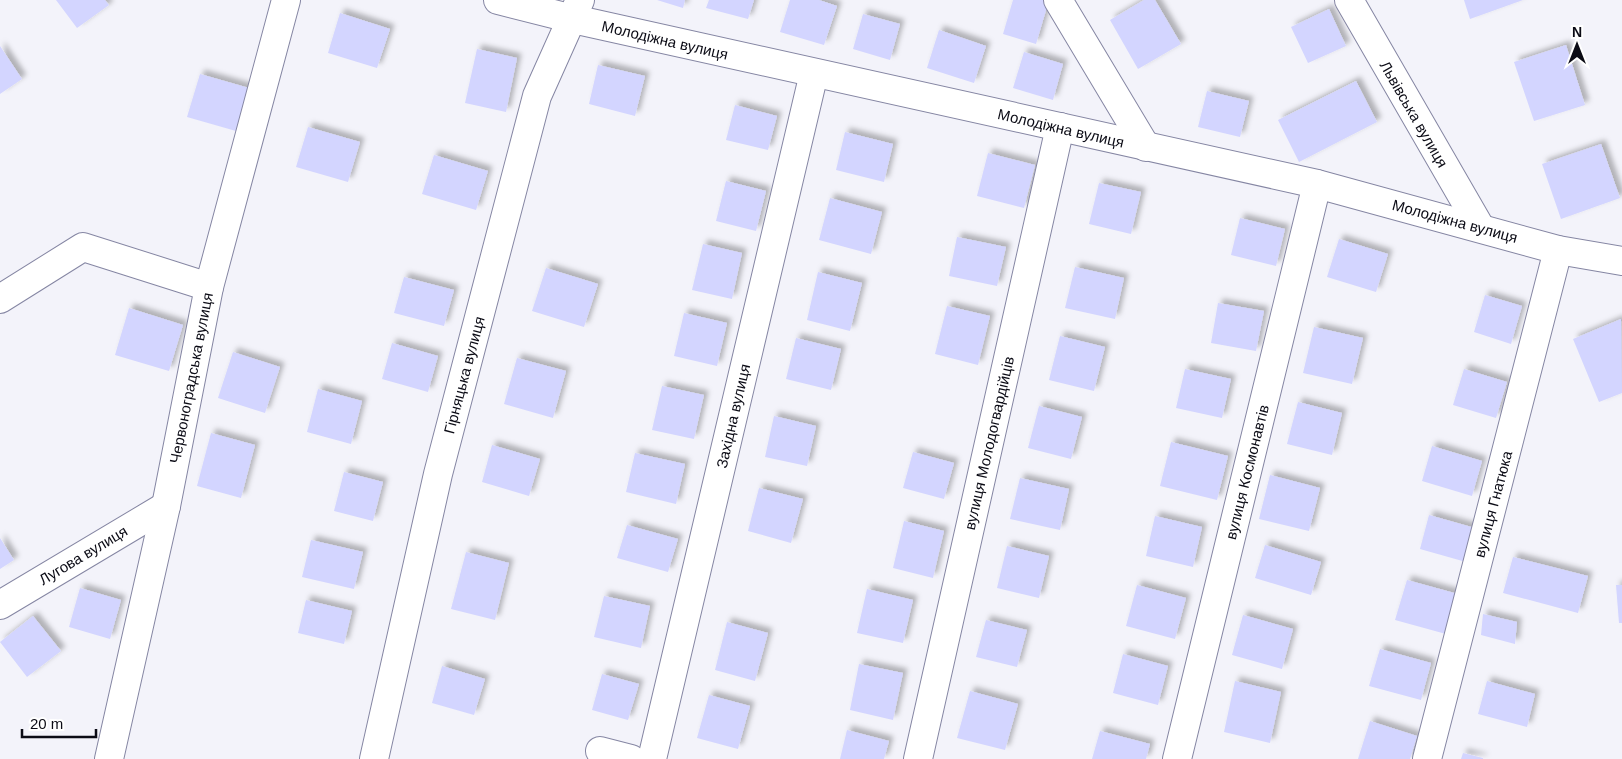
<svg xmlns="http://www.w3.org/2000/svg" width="1622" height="759" font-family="Helvetica,sans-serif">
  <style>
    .building { fill: #d3d5ff; filter: url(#shadow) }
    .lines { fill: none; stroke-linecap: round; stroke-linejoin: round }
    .minor-casing { stroke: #8586a3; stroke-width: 30 }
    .tertiary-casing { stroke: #8586a3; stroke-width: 30 }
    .minor { stroke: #fff; stroke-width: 28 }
    .tertiary { stroke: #fff; stroke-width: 28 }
    .labels { text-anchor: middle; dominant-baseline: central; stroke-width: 4; stroke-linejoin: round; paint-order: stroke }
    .street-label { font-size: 15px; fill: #0b0b15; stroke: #fff }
  </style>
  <defs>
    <filter id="shadow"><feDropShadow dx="4.5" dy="-4.5" stdDeviation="2.5" flood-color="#0004"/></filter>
  </defs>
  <rect width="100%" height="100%" fill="#f3f3fa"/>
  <g class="building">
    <path d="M56 0H105L109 5 77 28Z"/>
    <path d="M657 0H685L683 8Z"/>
    <path d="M709 0H754L748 19 706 8Z"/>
    <path d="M790 0H819L837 6 824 45 780 32Z"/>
    <path d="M1013 0H1049L1036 44 1003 34Z"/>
    <path d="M1144 0H1155L1181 44 1138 69 1110 20Z"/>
    <path d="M1464 0H1523L1470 19Z"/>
    <path d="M1329 9 1346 46 1308 63 1291 27Z"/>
    <path d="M340 13 390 29 377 68 328 53Z"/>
    <path d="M863 14 900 24 890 60 853 49Z"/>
    <path d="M939 30 986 46 974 83 927 68Z"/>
    <path d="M1566 45 1585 105 1534 121 1514 62Z"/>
    <path d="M0 46 22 79 0 94Z"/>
    <path d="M477 49 517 58 506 112 465 103Z"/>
    <path d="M1024 52 1063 64 1053 100 1013 88Z"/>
    <path d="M598 65 645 76 635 116 589 104Z"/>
    <path d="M200 74 249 88 236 131 187 117Z"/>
    <path d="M1356 81 1377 122 1299 162 1278 120Z"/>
    <path d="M1207 91 1249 101 1240 137 1198 127Z"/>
    <path d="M735 105 777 116 768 150 726 140Z"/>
    <path d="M308 127 360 142 348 182 296 167Z"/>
    <path d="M845 132 893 144 884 182 836 170Z"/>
    <path d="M1601 144 1620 198 1561 219 1542 164Z"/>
    <path d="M988 153 1035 165 1024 208 977 196Z"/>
    <path d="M434 155 488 171 476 210 422 194Z"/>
    <path d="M726 181 766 191 756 231 716 221Z"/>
    <path d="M1099 183 1141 192 1131 234 1089 224Z"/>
    <path d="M830 198 882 212 871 254 819 240Z"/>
    <path d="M1240 218 1285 229 1276 266 1231 255Z"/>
    <path d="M957 237 1006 247 997 286 949 276Z"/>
    <path d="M1339 239 1388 254 1376 292 1327 277Z"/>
    <path d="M703 244 742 253 732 299 692 290Z"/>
    <path d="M1075 267 1124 278 1115 319 1065 308Z"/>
    <path d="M546 268 598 284 584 327 532 311Z"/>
    <path d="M818 272 862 283 850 331 807 320Z"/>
    <path d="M404 277 454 290 444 326 394 313Z"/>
    <path d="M1485 295 1522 306 1511 344 1474 332Z"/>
    <path d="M1218 303 1264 311 1256 351 1211 343Z"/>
    <path d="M947 306 990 316 978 365 935 354Z"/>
    <path d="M129 308 183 325 169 371 115 355Z"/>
    <path d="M684 313 727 323 717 366 674 356Z"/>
    <path d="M1621 319 1622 393 1599 402 1573 339Z"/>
    <path d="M1314 327 1363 338 1352 384 1303 373Z"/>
    <path d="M1060 336 1105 347 1094 391 1049 380Z"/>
    <path d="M796 338 841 349 831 390 786 379Z"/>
    <path d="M392 343 438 356 428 392 382 379Z"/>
    <path d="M233 352 280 367 265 413 218 398Z"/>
    <path d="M517 358 566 371 553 418 504 404Z"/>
    <path d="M1185 369 1231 379 1222 418 1176 408Z"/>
    <path d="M1464 369 1507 382 1496 418 1453 405Z"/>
    <path d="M662 386 704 395 694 439 652 430Z"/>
    <path d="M318 389 362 401 351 444 307 432Z"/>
    <path d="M1298 402 1342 413 1332 455 1287 444Z"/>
    <path d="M1039 406 1082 417 1071 459 1028 448Z"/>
    <path d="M774 416 816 426 807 466 765 457Z"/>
    <path d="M211 433 255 445 241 498 197 486Z"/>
    <path d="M1171 442 1228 456 1217 500 1160 486Z"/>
    <path d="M492 445 540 459 529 496 482 482Z"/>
    <path d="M1432 446 1482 461 1472 496 1422 481Z"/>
    <path d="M913 452 954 463 944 499 903 488Z"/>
    <path d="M635 453 685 464 676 504 626 492Z"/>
    <path d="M344 472 383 482 373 521 334 511Z"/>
    <path d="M1270 475 1320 488 1309 531 1259 519Z"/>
    <path d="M1020 478 1069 489 1060 530 1010 519Z"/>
    <path d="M759 488 803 499 791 543 748 531Z"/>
    <path d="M1429 515 1475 528 1466 562 1420 549Z"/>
    <path d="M1155 516 1202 527 1193 567 1146 556Z"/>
    <path d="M904 521 944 531 933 578 893 568Z"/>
    <path d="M627 525 678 539 668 572 617 558Z"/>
    <path d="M0 538 14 560 0 569Z"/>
    <path d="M311 540 363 552 354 589 302 577Z"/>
    <path d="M1265 545 1321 562 1311 595 1255 578Z"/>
    <path d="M1007 546 1049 556 1039 598 997 588Z"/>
    <path d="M466 552 509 563 495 620 451 609Z"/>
    <path d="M1513 557 1588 576 1578 613 1503 593Z"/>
    <path d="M1407 580 1458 594 1446 634 1395 620Z"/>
    <path d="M1137 585 1186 598 1175 639 1126 626Z"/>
    <path d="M1616 585H1622V623H1619Z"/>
    <path d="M80 588 121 600 110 639 69 627Z"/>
    <path d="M867 589 913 600 903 643 857 633Z"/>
    <path d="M604 596 650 606 641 648 594 637Z"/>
    <path d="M306 600 352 611 344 644 298 633Z"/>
    <path d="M1483 614 1517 622 1515 644 1481 635Z"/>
    <path d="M1243 615 1293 629 1282 669 1232 655Z"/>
    <path d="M33 616 61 651 27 677 0 642Z"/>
    <path d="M986 620 1027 630 1017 667 976 657Z"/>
    <path d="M727 622 768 633 755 681 715 670Z"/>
    <path d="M1380 649 1431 663 1421 700 1369 686Z"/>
    <path d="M1123 654 1168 666 1158 705 1113 693Z"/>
    <path d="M859 664 903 673 893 720 850 710Z"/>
    <path d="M442 666 485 679 474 715 432 703Z"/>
    <path d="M602 674 639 684 628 720 592 710Z"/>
    <path d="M1235 681 1281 692 1270 743 1224 732Z"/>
    <path d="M1487 681 1535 694 1527 727 1478 714Z"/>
    <path d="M970 691 1018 704 1005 750 957 738Z"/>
    <path d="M709 695 750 706 738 749 697 738Z"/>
    <path d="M1370 721 1417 736 1410 759H1358Z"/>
    <path d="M847 730 889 741 884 759H840Z"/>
    <path d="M1100 731 1150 744 1146 759H1092Z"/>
    <path d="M1463 753 1483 758V759H1461Z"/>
  </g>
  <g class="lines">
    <g class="minor-casing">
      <g id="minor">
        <path d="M1058 0 1146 147"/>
        <path d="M1349 0 1480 227"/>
        <path d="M0 299 83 247 209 287"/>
        <path d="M0 605 166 506"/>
        <path d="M600 751 631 759"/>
        <path d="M109 759 166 506 209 287 286 0"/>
        <path d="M374 759 438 474 537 96 580 0"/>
        <path d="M652 759 814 73"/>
        <path d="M918 759 1060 127"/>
        <path d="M1177 759 1317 184"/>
        <path d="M1427 759 1558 250"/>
      </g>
    </g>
    <g class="tertiary-casing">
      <path id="tertiary" d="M498 0 573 19 1317 184 1558 250 1622 261"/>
    </g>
    <use href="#minor" class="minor"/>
    <use href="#tertiary" class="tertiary"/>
  </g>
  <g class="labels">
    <g class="street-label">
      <text transform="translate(665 40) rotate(13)">Молодіжна вулиця</text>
      <text transform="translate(1414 114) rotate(60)">Львівська вулиця</text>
      <text transform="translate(1061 128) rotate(13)">Молодіжна вулиця</text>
      <text transform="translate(1455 221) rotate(15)">Молодіжна вулиця</text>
      <text transform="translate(464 375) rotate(-75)">Гірняцька вулиця</text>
      <text transform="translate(191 378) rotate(-79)">Червоноградська вулиця</text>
      <text transform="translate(733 416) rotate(-77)">Західна вулиця</text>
      <text transform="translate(989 443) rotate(-77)">вулиця Молодогвардійців</text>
      <text transform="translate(1247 472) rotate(-76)">вулиця Космонавтів</text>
      <text transform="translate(1493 504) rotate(-75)">вулиця Гнатюка</text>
      <text transform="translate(83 555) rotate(-31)">Лугова вулиця</text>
    </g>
  </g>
  <g transform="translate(1577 45)" stroke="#ffffff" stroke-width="4" paint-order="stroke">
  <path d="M0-4L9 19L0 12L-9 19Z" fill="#0b0b15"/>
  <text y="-8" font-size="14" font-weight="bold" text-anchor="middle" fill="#0b0b15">N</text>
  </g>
  <path d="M22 729v8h74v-8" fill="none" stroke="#0b0b15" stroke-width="2.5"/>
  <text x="30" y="729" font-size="15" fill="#0b0b15" stroke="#ffffff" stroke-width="4" paint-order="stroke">20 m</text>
</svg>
